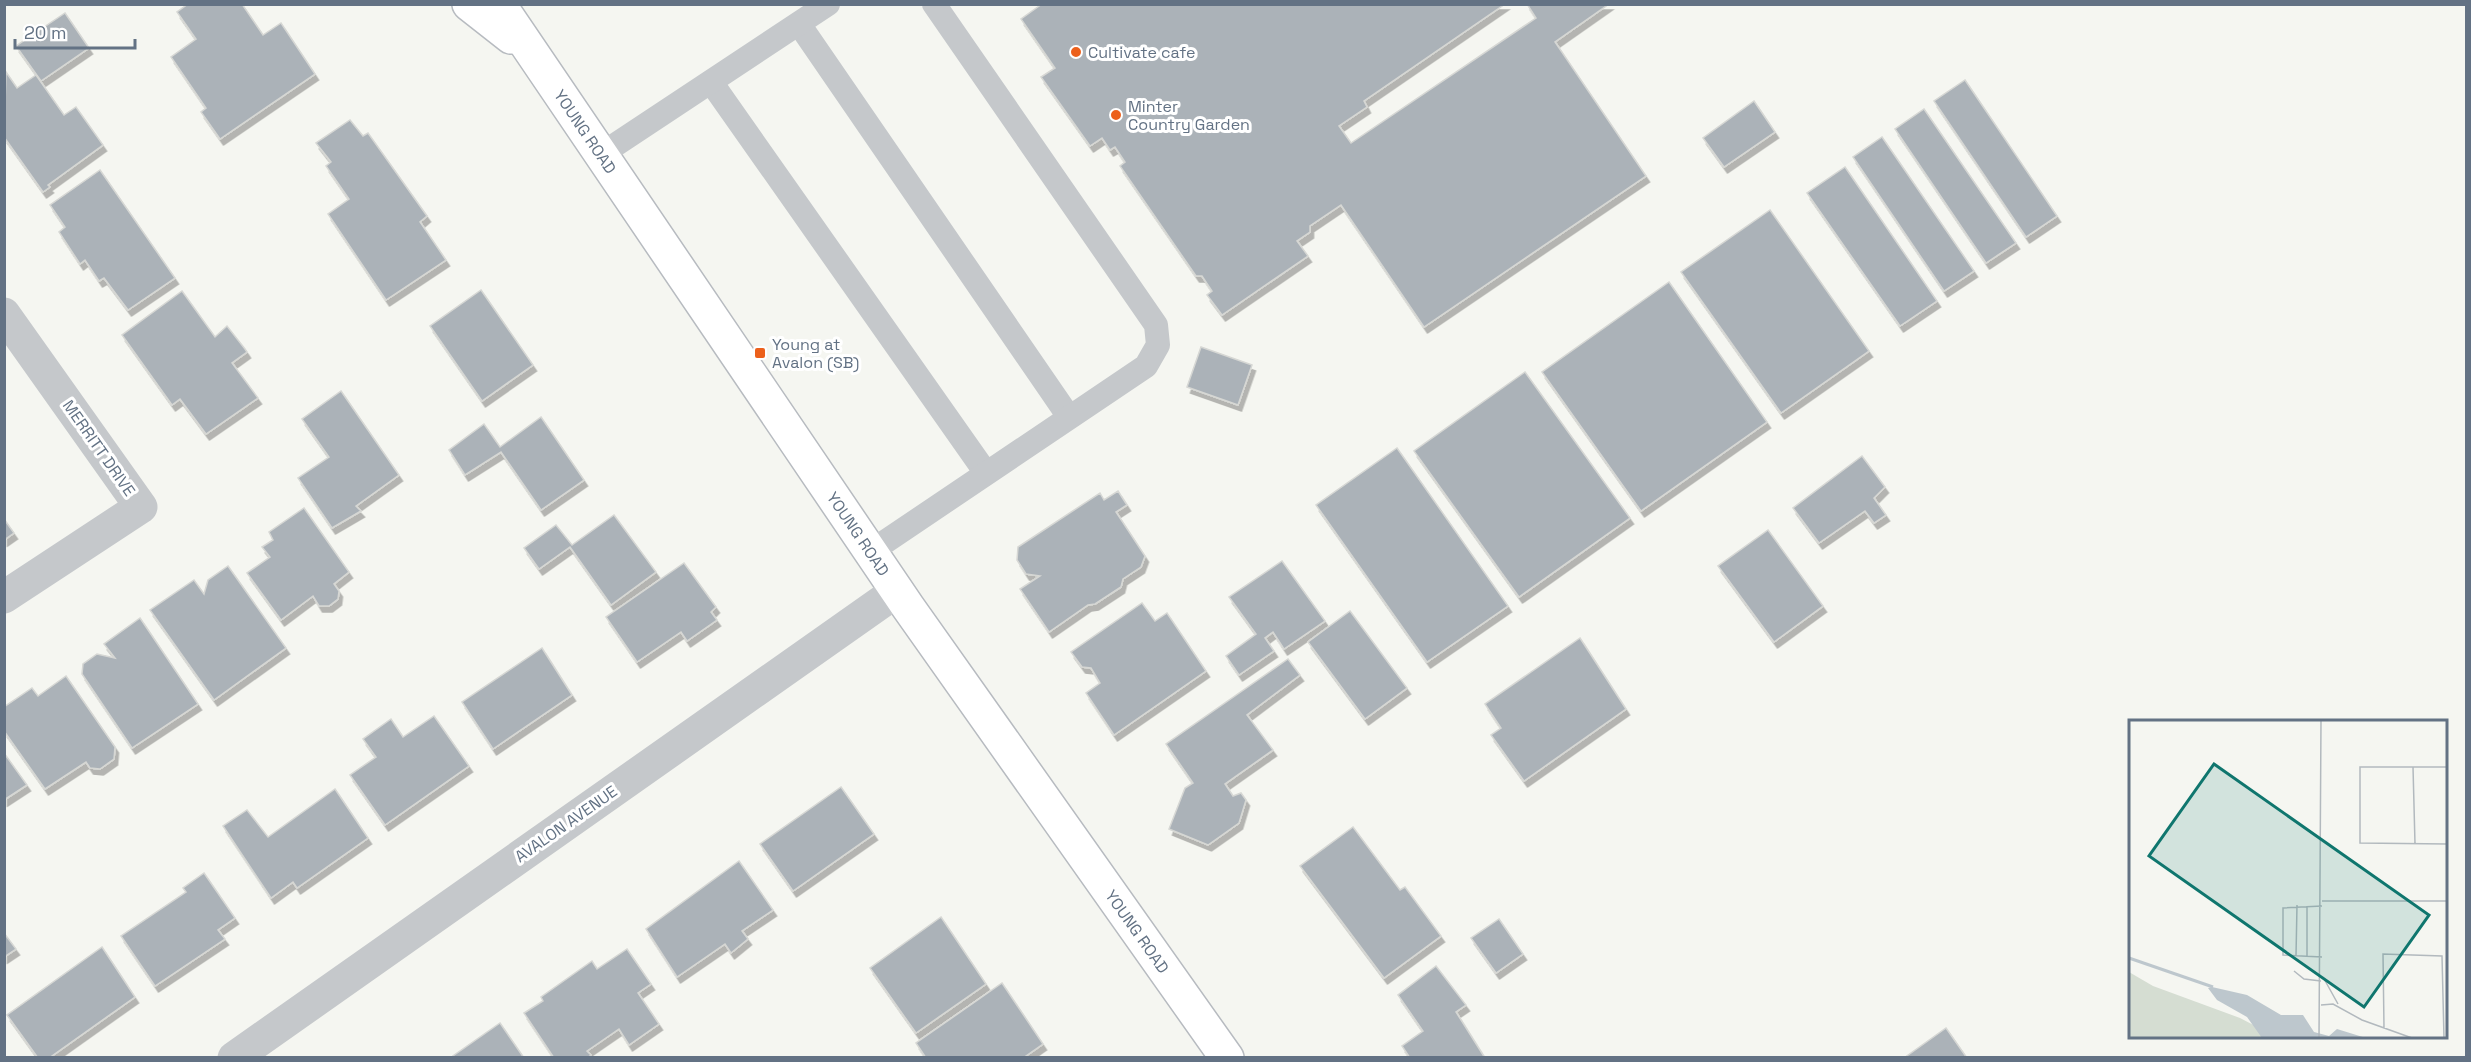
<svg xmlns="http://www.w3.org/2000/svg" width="2471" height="1062" font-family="'Space Grotesk',sans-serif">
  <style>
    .building { fill: #abb2b8; stroke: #d6d7d4; stroke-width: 1.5; filter: url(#shadow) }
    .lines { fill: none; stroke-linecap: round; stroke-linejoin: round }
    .secondary-casing { stroke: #b7bbc0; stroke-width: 36 }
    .lane { stroke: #c5c8cb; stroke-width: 24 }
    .street { stroke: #c5c8cb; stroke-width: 33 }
    .secondary { stroke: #fff; stroke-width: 33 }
    .poi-dot { fill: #ec601b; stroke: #fff; stroke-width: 2 }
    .labels { text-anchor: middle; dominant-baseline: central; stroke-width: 6; stroke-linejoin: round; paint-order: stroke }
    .poi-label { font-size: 16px; fill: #637284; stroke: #fff; text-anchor: start }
    .street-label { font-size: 16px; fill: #637284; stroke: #fff }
    .inset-river { fill: none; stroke: #bdc7cd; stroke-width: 3 }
    .inset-road { fill: none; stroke: #b2b9be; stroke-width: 1.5 }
    .view { fill: #0f766e; fill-opacity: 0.15; stroke: #0f766e; stroke-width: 3 }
    .inset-edge { fill: none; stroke: #637284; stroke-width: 3 }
  </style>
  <defs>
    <filter id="shadow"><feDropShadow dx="3.5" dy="6" stdDeviation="0" flood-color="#0004"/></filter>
  </defs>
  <rect width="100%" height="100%" fill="#f5f6f1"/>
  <g class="building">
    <path d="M188 4H242L263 35 281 23 315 74 220 139 201 112 206 108 171 57 196 39 177 12Z"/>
    <path d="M1042 4H1505L1364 101 1367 107 1339 126 1351 143 1536 18 1527 4H1609L1555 42 1646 176 1424 327 1341 205 1310 226V232L1297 241 1308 256 1222 315 1207 295 1212 291 1202 276H1196L1120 166 1125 162 1115 147 1110 150 1102 138 1090 146 1041 77 1055 68 1021 19Z"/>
    <path d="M65 13 89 48 41 81 16 46Z"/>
    <path d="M6 72 17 88 36 75 64 115 76 107 103 145 48 185 50 187 43 192 4 137Z"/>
    <path d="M1965 80 2057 216 2026 237 1934 101Z"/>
    <path d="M1754 101 1775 132 1724 167 1703 138Z"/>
    <path d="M1924 109 2016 243 1986 263 1895 129Z"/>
    <path d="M350 120 363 136 368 133 427 216 420 222 446 260 386 300 328 214 349 199 326 166 331 162 316 143Z"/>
    <path d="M1882 137 1974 271 1944 291 1853 157Z"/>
    <path d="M1845 167 1937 301 1900 326 1807 193Z"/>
    <path d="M100 170 175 278 128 310 104 278 99 281 85 260 80 264 59 232 65 227 50 205Z"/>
    <path d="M1770 210 1869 351 1781 413 1681 272Z"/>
    <path d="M1669 282 1767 422 1641 511 1542 372Z"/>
    <path d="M481 290 533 365 482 401 430 326Z"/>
    <path d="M182 291 215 337 227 326 245 349 247 352 232 363 258 398 206 434 180 399 172 405 122 335Z"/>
    <path d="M1201 347 1252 365 1238 405 1187 387Z"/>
    <path d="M1525 372 1630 518 1519 597 1414 451Z"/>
    <path d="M341 391 399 475 356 506 361 511 332 528 298 478 329 457 302 419Z"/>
    <path d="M541 417 584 480 541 510 501 452 465 475 449 450 484 424 500 447Z"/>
    <path d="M1397 448 1508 606 1427 662 1316 505Z"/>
    <path d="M1862 456 1885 487 1874 498 1886 515 1874 523 1865 511 1819 543 1793 508Z"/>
    <path d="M1118 491 1127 505 1116 512 1145 556 1141 567 1123 579 1121 587 1095 604 1088 605 1049 632 1020 589 1040 576 1026 574 1017 560 1018 547 1100 493 1104 500Z"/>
    <path d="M304 508 349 572 334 584 339 591 338 599 329 606H319L313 596 281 620 247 573 270 557 262 547 273 540 269 532Z"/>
    <path d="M614 515 656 572 611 605 570 547 539 569 524 548 556 525 572 545Z"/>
    <path d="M4 519 14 533 4 540Z"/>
    <path d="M1768 530 1823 606 1774 642 1718 566Z"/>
    <path d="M1282 561 1325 621 1284 649 1273 632 1265 638 1274 651 1239 675 1226 656 1256 634 1229 597Z"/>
    <path d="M684 563 716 607 711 612 717 620 687 641 681 632 637 662 606 617Z"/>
    <path d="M228 566 286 648 214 700 150 610 194 580 204 594 208 580Z"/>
    <path d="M1142 603 1155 621 1167 613 1206 671 1114 735 1086 693 1100 683 1091 668 1082 667 1071 652Z"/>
    <path d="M1350 611 1407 688 1365 719 1308 642Z"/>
    <path d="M140 618 198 704 132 748 82 674 83 664 97 654 115 658 104 644Z"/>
    <path d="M1580 638 1626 709 1524 781 1491 735 1501 728 1485 704Z"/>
    <path d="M542 648 572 695 493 749 462 702Z"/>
    <path d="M1288 659 1300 675 1247 715 1273 750 1225 784 1233 796 1241 793 1246 800 1239 823 1208 845 1169 829 1185 788 1193 783 1166 744Z"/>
    <path d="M66 676 115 747 114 759 100 769 90 768 86 762 45 789 4 731V707L32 688 38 696Z"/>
    <path d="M434 716 469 766 385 825 350 775 376 757 363 739 391 719 403 737Z"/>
    <path d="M4 753 27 785 4 800Z"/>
    <path d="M841 787 874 834 793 891 760 844Z"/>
    <path d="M335 789 368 838 297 888 293 882 271 898 223 826 247 810 268 837Z"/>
    <path d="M1353 827 1400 890 1405 887 1441 936 1384 978 1300 866Z"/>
    <path d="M739 861 773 910 742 931 748 939 731 953 725 944 677 977 646 929Z"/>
    <path d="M204 873 235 918 218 930 225 939 155 986 121 936 186 892 183 888Z"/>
    <path d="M941 917 986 984 916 1033 870 968Z"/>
    <path d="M1499 919 1523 954 1496 973 1471 938Z"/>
    <path d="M4 933 16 949 4 957Z"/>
    <path d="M102 947 135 997 49 1058H38L7 1015Z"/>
    <path d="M627 949 651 984 638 993 659 1024 629 1045 619 1029 587 1051 591 1055 587 1058H554L524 1013 543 1001 541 997 592 961 597 969Z"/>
    <path d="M1436 966 1466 1005 1456 1012 1485 1058H1410L1402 1046 1423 1031 1398 995Z"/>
    <path d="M1002 983 1043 1044 1023 1058H926L916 1043Z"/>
    <path d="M500 1023 524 1058H450Z"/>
    <path d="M1946 1028 1967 1058H1904Z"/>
  </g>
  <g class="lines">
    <g class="secondary-casing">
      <g id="secondary">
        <path d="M469 4 511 37"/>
        <path id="s1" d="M499 4 908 607 1227 1058"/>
      </g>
    </g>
    <g class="lane">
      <path d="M799 24 1069 417"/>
      <path d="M711 82 986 473"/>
      <path d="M600 155 828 4"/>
      <path d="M870 552 1146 366 1158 345 1156 325 934 4"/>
    </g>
    <g class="street">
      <path d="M4 314 141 507 4 597"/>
      <path d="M234 1058 897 591"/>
    </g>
    <use href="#secondary" class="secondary"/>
  </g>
  <g class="poi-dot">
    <circle cx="1076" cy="52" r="6"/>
    <circle cx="1116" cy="115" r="6"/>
    <rect x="754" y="347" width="12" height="12" rx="3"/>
  </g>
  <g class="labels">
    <g class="poi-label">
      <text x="1088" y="52">Cultivate cafe</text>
      <text x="1128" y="106">Minter<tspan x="1128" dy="18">Country Garden</tspan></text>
      <text x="772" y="344">Young at<tspan x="772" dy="18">Avalon (SB)</tspan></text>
    </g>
    <g class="street-label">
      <text stroke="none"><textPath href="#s1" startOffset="154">YOUNG ROAD</textPath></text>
      <text transform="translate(99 448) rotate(55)">MERRITT DRIVE</text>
      <text stroke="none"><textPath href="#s1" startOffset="640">YOUNG ROAD</textPath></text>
      <text transform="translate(566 824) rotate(-35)">AVALON AVENUE</text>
      <text stroke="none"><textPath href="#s1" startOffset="1126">YOUNG ROAD</textPath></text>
    </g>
  </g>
  <g transform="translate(2129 720)">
    <rect width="318" height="318" fill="#f5f6f1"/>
    <path d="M0 252 24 266 111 298 134 310 138 318H0Z" fill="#d5ddd2"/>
    <path d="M83 267 118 275 152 295H174L185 312 200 316 208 309 237 318H133L118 297 88 280 79 268Z" fill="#bdc7cd"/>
    <path class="inset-river" d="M0 238 84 267"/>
    <path class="inset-road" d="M284 47 286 124M318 47H231V123L318 124M193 181H318M178 186V237M167 236 168 185M193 237 154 235V188L193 186M165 251 175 259 192 261M194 257 209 284M192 285 204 284 233 300 283 318M255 308 254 234 313 236 315 318M190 318 192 0"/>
    <path class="view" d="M85 44 300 195 235 287 20 136Z"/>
    <rect width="318" height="318" class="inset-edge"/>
  </g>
  <rect width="2471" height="1062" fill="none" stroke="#637284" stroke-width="12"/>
  <path d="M15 39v9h120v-9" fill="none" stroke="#637284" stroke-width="3"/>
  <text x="24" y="39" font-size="18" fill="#637284" stroke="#ffffff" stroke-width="4.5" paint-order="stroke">20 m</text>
</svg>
